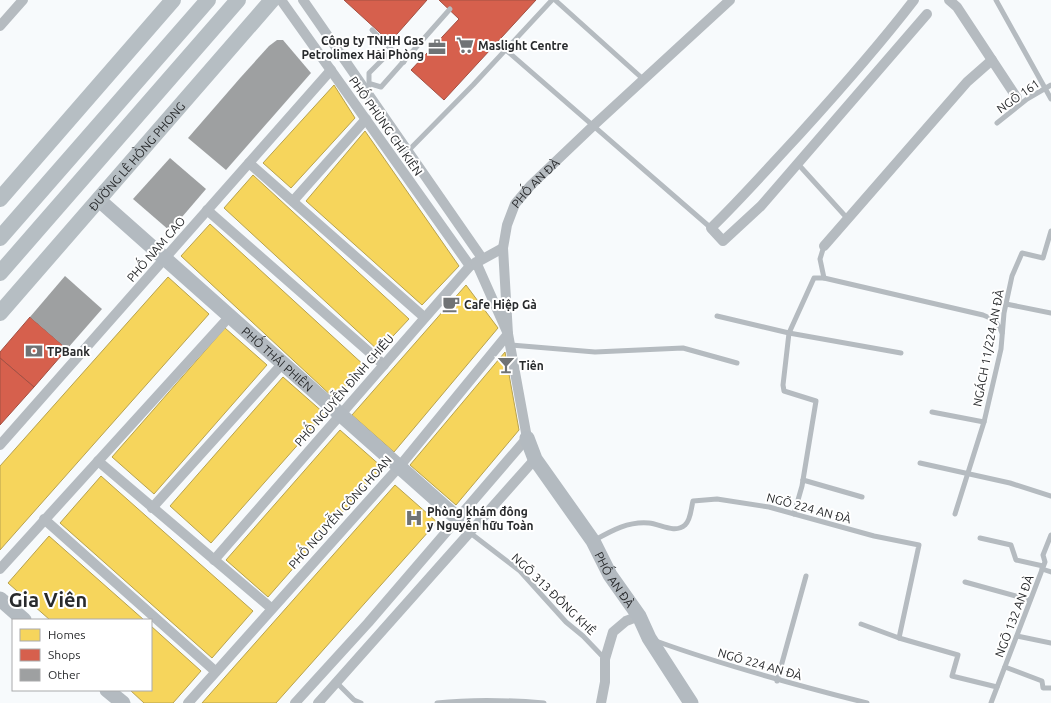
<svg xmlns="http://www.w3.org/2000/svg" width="1051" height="703" font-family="Ubuntu,sans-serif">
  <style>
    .homes { fill: #f6d55c; stroke: #b8a24e }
    .shops { fill: #d6604d; stroke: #a25043 }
    .building { fill: #9ea0a1 }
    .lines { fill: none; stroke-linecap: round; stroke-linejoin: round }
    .lane { stroke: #b5bbc0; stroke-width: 5 }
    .street { stroke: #b5bbc0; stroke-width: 10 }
    .secondary { stroke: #b3bac0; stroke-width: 15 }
    .primary { stroke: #b6bec3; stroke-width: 16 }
    .labels { text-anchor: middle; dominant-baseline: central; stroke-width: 4; stroke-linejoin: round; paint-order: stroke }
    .poi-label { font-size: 12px; font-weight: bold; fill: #282a2c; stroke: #fff; text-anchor: start }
    .street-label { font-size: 12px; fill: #282a2c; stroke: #fff }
    .town-label { font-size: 20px; font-weight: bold; fill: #282a2c; stroke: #fff }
  </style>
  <rect width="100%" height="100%" fill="#f7fafc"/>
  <g class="homes">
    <path d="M334 85 355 118 291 188 263 163Z"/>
    <path d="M365 131 459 266 422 305 306 201Z"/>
    <path d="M253 175 409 319 379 351 224 208Z"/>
    <path d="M210 224 366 367 336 400 181 256Z"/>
    <path d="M168 277 209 314 0 550V466Z"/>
    <path d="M466 285 498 328 394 452 352 415Z"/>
    <path d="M225 328 267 365 154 494 112 457Z"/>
    <path d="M505 352 519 430 456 505 410 465Z"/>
    <path d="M283 377 325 414 211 543 170 506Z"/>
    <path d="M340 430 382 467 268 597 226 560Z"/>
    <path d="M101 476 253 611 212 658 60 523Z"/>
    <path d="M395 485 437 522 276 703H202Z"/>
    <path d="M49 536 144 620H50L8 583Z"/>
    <path d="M151 626 201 671 173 703H144L130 690H151Z"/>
  </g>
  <g class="shops">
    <path d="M344 0H427L390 42Z"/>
    <path d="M439 0H536L444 100 411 70 459 19Z"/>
    <path d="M30 317 67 349 34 387 0 358V352Z"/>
    <path d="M0 358 34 387 0 425Z"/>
  </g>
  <g class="building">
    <path d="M277 40H283L311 73 226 170 188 138 241 77 269 46Z"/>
    <path d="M170 158 206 189 170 231 133 199Z"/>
    <path d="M65 276 102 309 67 349 30 317Z"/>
  </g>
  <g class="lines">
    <g class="lane">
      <path d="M555 0 643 79"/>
      <path d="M996 0 1051 99"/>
      <path d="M372 30 404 62"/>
      <path d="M506 50 711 228"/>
      <path d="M371 84 381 87 450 9"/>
      <path d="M369 86V73L392 50"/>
      <path d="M997 123 1027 99 1051 85"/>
      <path d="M408 151 473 85 552 0"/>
      <path d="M798 164 847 218"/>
      <path d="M824 246 820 259 824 278"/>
      <path d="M1006 304 1051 313"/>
      <path d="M717 316 789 333 901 353"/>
      <path d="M511 345 595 352 683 348 737 363"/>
      <path d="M932 412 984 422"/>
      <path d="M920 463 1010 483 1051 496"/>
      <path d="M803 480 862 497"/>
      <path d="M794 514 802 486 816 401 784 391 783 385 789 333 814 278H824L983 315C993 319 998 322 1002 333"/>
      <path d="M955 514 984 422 1001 349 1004 313 1012 276 1022 253 1043 258 1051 231"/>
      <path d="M469 532 520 571 566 622 583 636 605 659"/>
      <path d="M980 538 1011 545 1016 560 1043 566"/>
      <path d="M593 541C611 531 628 521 649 523 660 524 675 534 685 525 691 520 691 508 693 501L717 499 769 507 874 536 919 545 899 638"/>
      <path d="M1042 569 1051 572"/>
      <path d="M965 582 1030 600"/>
      <path d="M861 624 899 638 958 655 952 676 997 687"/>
      <path d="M1017 636 1051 643"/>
      <path d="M656 641C725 666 796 685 867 703"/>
      <path d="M1005 667 1042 681 1043 688H1051"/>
      <path d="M777 681 806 576"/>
      <path d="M336 682 354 700 361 703"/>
      <path d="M437 703C473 699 508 700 544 703"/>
      <path d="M991 703 1045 562 1043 555 1051 535"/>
    </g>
    <g class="street">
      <path d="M281 0 470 266"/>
      <path d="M303 0 482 258"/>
      <path d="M914 0C878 47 838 92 798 136 769 167 741 199 711 228L723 241 761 206 927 14"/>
      <path d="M949 0 957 7 1017 98"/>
      <path d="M0 26 23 0"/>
      <path d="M249 163 424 317"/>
      <path d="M293 201 366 119"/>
      <path d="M207 210 384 365"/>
      <path d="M824 246 967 82 992 60"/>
      <path d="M0 445 331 70"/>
      <path d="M98 461 271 608"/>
      <path d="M152 508 283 363"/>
      <path d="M44 519 215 671"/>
      <path d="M214 560 470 266 503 248"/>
      <path d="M0 569 230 316"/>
      <path d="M188 703 399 467 508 334 476 262"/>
      <path id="s1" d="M295 703 368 623 527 438 508 334 503 248 507 225 515 204 531 185 593 126 730 0"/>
      <path d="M318 703 535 459"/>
      <path d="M601 703 605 682V659L613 632 626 621 639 616"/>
    </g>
    <g class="secondary">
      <path id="s2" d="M99 200 457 518"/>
      <path id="s3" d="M527 438 535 459 593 541 610 575 639 616 649 638 691 703"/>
      <path d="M0 599 24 620"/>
      <path d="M107 690 123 703"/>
    </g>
    <g class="primary">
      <path d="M0 199 173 0"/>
      <path d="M0 238 208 0"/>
      <path d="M0 273 238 0"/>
      <path id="s4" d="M0 313 272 0"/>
    </g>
  </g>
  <defs>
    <g id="supermarket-bare" transform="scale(1.38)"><path d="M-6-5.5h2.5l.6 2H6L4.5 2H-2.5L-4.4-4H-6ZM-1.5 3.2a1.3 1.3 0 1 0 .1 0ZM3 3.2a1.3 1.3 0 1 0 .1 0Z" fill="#707375" stroke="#fff" stroke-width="2.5" paint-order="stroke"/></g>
    <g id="office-bare" transform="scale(1.38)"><path d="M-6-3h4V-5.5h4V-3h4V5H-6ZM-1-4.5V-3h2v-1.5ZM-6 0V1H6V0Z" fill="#707375" stroke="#fff" stroke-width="2.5" paint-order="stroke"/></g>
    <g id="cafe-bare" transform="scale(1.38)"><path d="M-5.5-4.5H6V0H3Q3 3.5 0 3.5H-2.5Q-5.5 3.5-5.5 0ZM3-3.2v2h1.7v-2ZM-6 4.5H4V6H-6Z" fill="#707375" stroke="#fff" stroke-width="2.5" paint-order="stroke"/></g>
    <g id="bank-bare" transform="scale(1.38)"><path d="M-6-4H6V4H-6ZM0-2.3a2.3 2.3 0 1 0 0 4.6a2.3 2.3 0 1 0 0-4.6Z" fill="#707375" stroke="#fff" stroke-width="2.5" paint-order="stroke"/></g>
    <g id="bar-bare" transform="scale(1.38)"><path d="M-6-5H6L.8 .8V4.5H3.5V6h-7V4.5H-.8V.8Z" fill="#707375" stroke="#fff" stroke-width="2.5" paint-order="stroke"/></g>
    <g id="hospital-bare" transform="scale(1.38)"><path d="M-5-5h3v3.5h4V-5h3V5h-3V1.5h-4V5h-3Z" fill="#707375" stroke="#fff" stroke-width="2.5" paint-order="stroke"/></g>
  </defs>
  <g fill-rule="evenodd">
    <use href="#supermarket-bare" x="465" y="45"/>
    <use href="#office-bare" x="437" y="47"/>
    <use href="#cafe-bare" x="451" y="304"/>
    <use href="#bank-bare" x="34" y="351"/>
    <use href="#bar-bare" x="506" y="365"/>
    <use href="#hospital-bare" x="414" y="518"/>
  </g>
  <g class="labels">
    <g class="poi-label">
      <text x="424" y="40" text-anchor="end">Công ty TNHH Gas<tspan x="424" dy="14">Petrolimex Hải Phòng</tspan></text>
      <text x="478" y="45">Maslight Centre</text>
      <text x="464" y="304">Cafe Hiệp Gà</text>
      <text x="47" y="351">TPBank</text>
      <text x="519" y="365">Tiên</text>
      <text x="427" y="511">Phòng khám đông<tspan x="427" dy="14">y Nguyễn hữu Toàn</tspan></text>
    </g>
    <g class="street-label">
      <text transform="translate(1018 96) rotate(-35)">NGÕ 161</text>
      <text transform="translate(386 126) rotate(55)">PHỐ PHÙNG CHÍ KIÊN</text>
      <text stroke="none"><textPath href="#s4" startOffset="208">ĐƯỜNG LÊ HỒNG PHONG</textPath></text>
      <text stroke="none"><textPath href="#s1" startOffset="619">PHỐ AN ĐÀ</textPath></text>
      <text transform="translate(156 249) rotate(-49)">PHỐ NAM CAO</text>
      <text transform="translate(988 348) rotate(-79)">NGÁCH 11/224 AN ĐÀ</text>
      <text stroke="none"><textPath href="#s2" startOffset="239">PHỐ THÁI PHIÊN</textPath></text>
      <text transform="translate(344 390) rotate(-49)">PHỐ NGUYỄN ĐÌNH CHIỂU</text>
      <text transform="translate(809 508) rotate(15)">NGÕ 224 AN ĐÀ</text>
      <text transform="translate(340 512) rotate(-48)">PHỐ NGUYỄN CÔNG HOAN</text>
      <text stroke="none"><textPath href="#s3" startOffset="167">PHỐ AN ĐÀ</textPath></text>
      <text transform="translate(554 594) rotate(44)">NGÕ 313 ĐÔNG KHÊ</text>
      <text transform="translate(1014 616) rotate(-69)">NGÕ 132 AN ĐÀ</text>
      <text transform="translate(760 664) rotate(16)">NGÕ 224 AN ĐÀ</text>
    </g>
    <g class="town-label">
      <text x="48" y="599">Gia Viên</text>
    </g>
  </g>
  <rect x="12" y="619" width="140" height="72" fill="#ffffff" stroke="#a9aaab"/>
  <rect x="20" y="629" width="20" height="12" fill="#f6d55c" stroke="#a9aaab"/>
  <text x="48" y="639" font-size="12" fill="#282a2c">Homes</text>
  <rect x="20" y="649" width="20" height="12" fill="#d6604d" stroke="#a9aaab"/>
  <text x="48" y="659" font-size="12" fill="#282a2c">Shops</text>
  <rect x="20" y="669" width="20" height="12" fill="#9ea0a1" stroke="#a9aaab"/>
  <text x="48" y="679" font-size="12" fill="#282a2c">Other</text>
</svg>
